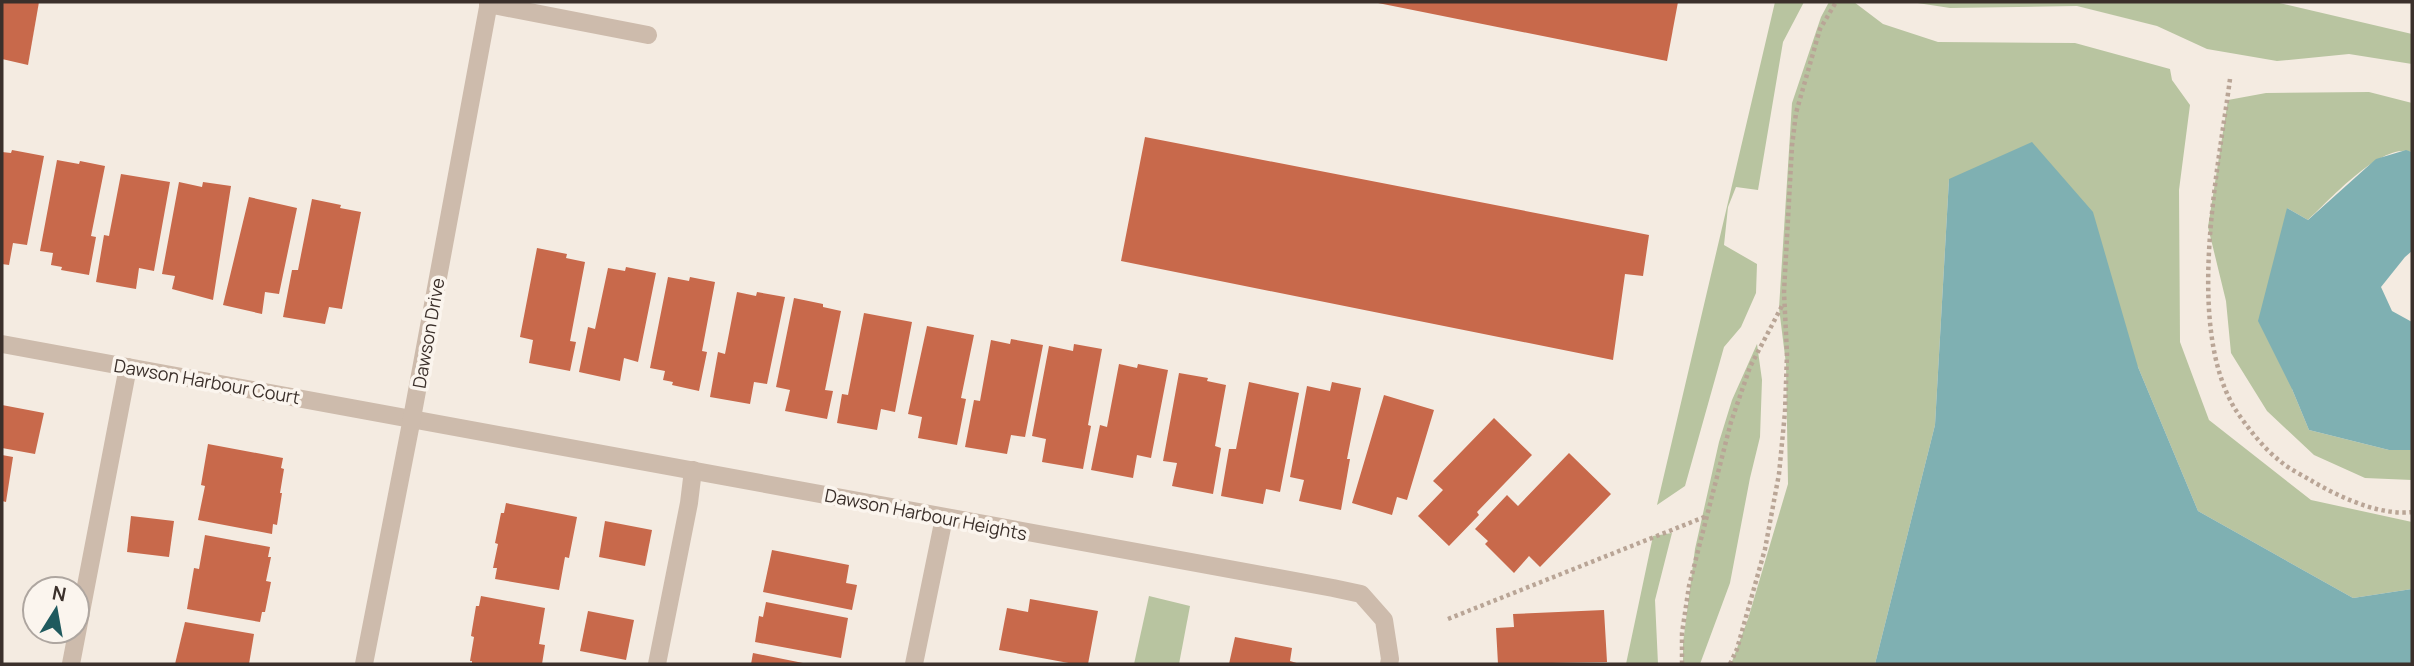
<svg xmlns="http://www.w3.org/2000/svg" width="2414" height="666" font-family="Manrope,sans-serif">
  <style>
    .green { fill: #b8c4a0 }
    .water { fill: #7fb0b2 }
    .building { fill: #c8694b }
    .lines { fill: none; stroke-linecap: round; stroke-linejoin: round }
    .path { stroke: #b9a596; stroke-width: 4.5; stroke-dasharray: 3.5 3.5; stroke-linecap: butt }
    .service { stroke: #cdbbac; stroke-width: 18 }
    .minor { stroke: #cdbbac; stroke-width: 18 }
    .tertiary { stroke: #cdbbac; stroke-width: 18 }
    .labels { text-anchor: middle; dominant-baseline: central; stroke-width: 7; stroke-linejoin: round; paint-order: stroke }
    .street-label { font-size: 18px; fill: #3b302b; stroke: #fbf5ee }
  </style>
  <rect width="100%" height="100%" fill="#f4ebe1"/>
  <g class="green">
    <path d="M1775 2H1804L1783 42 1758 190 1736 187 1728 207 1724 245 1757 264 1756 293 1741 327 1724 347 1685 486 1657 505Z"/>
    <path d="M1829 2H1854L1883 24 1938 42 2075 43 2170 69 2172 80 2190 105 2179 190 2180 342 2209 420 2311 500 2412 522V589L2353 598 2198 511 2138 367 1949 179 1935 425 1875 664H1731L1748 619 1788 484 1786 364 1779 308 1792 103 1821 17Z"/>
    <path d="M1911 2H2275L2412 34V64L2349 54 2277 61 2207 49 2157 26 2077 6 1950 8Z"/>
    <path d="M2369 92 2412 103V152C2381 142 2330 200 2308 220L2287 208 2292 389 2309 430 2389 450H2412V480L2365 478 2314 455 2267 411 2231 353 2226 301 2208 227 2228 100 2266 93Z"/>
    <path d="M1757 344 1762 380 1760 437 1750 478 1730 583 1700 664H1683V643L1695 549 1719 442 1732 400Z"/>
    <path d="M1672 533 1655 600 1658 664H1626L1653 536Z"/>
    <path d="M1149 596 1190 606 1179 664H1134Z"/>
  </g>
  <g class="water">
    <path d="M2032 142 2093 212 2138 367 2198 511 2353 598 2412 589V664H1875L1935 425 1949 179Z"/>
    <path d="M2406 150 2412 152V251L2405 257 2381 287 2392 311 2412 322V450H2389L2309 430 2292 389 2258 321 2287 208 2308 220 2376 159Z"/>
  </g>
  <g class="building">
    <path d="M2 2H39L28 65 2 59Z"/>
    <path d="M1373 2H1678L1667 61Z"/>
    <path d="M1145 137 1649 235 1643 276 1625 274 1613 360 1121 261Z"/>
    <path d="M12 150 44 156 27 245 13 243 9 265 2 264V152L11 153Z"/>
    <path d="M57 160 79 164 80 161 105 166 91 236 96 237 89 275 61 270 62 267 51 265 53 253 40 251Z"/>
    <path d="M121 174 170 182 154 271 139 268 136 289 96 282 104 235 109 236Z"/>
    <path d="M179 182 202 187 203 182 231 186 213 300 172 289 175 276 162 274Z"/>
    <path d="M249 197 297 208 279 294 265 292 262 314 223 305Z"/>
    <path d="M312 199 341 205 340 208 361 212 342 309 329 307 325 324 283 317 292 270H298Z"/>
    <path d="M537 248 567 254 566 258 585 262 570 341 576 342 570 371 529 363 533 340 520 337Z"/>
    <path d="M626 267 656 273 638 362 624 358 620 381 579 372 588 327 595 329 608 268 625 271Z"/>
    <path d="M668 277 689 281 690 277 715 282 702 351 707 352 699 391 672 385 673 382 663 380 665 371 650 368Z"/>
    <path d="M737 292 756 296 757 292 785 297 767 384 754 382 750 404 710 397 718 352 725 354Z"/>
    <path d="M794 298 823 304V307L841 311 825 390 833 391 827 419 785 411 790 390 776 387Z"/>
    <path d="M864 313 912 322 895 412 881 409 877 430 837 423 842 394 848 395Z"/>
    <path d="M927 326 974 335 961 398 966 399 957 445 918 438 922 417 908 414Z"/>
    <path d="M1011 339 1043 345 1025 437 1011 435 1007 454 965 447 974 400 980 401 991 340 1010 344Z"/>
    <path d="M1074 344 1102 349 1088 425 1091 426 1083 469 1042 462 1046 439 1032 436 1049 346 1073 351Z"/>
    <path d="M1119 364 1137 368 1138 364 1168 370 1151 458 1137 455 1133 478 1091 470 1100 425 1107 427Z"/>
    <path d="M1179 373 1208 378 1207 381 1226 385 1215 446 1221 448 1213 494 1172 486 1177 463 1163 461Z"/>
    <path d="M1249 382 1299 393 1280 492 1266 489 1263 504 1221 496 1229 449H1236Z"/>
    <path d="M1332 382 1361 388 1347 459H1350L1341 510 1299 501 1304 480 1290 477 1307 386 1330 391Z"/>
    <path d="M1384 395 1434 410 1407 500 1397 497 1392 515 1352 503Z"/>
    <path d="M2 405 44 413 35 454 2 448Z"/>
    <path d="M1494 418 1532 455 1477 512 1479 515 1449 546 1418 516 1443 490 1433 481Z"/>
    <path d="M208 444 283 458 281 468 284 469 280 493H282L277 525 273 524 272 534 198 520 205 486 201 485Z"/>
    <path d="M1569 453 1611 494 1540 567 1529 556 1514 573 1485 544 1488 541 1475 529 1507 495 1518 506Z"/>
    <path d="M2 455 13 457 6 502 2 501Z"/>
    <path d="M506 503 577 517 569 558 565 557 559 590 495 579 497 568H493L498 544 495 543 501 513H504Z"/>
    <path d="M131 516 174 521 169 557 127 552Z"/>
    <path d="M605 521 652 530 645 566 599 557Z"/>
    <path d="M205 535 270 547 268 557H271L266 581 271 582 265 612H262L260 622 187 609 194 568 199 569Z"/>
    <path d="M772 550 849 565 846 583 857 585 852 610 763 592Z"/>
    <path d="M481 596 545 608 539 644 545 645 542 664H472V661H470L474 637 471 636 476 606H479Z"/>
    <path d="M1030 599 1098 611 1088 664H1074L999 650 1007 608 1028 612Z"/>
    <path d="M766 602 848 618 841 658 755 642 759 616 763 617Z"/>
    <path d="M1604 610 1607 662 1498 664 1496 628 1514 627 1513 614Z"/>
    <path d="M588 611 634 620 626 660 580 651Z"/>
    <path d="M185 622 254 634 249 664H175Z"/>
    <path d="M1235 637 1292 648 1290 661 1300 664H1229Z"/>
    <path d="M753 653 803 663V664H751Z"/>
  </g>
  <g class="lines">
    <g class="path">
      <path d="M2230 79C2218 171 2185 325 2235 409 2247 427 2263 448 2280 461 2289 469 2302 475 2312 481 2339 497 2380 516 2412 512"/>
      <path d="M1448 619 1707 516"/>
      <path d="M1682 664V633L1689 586 1731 422 1750 367 1783 304"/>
      <path d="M1730 664 1737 649 1765 549 1779 474 1785 412 1787 354 1784 292 1792 146 1796 113 1820 29 1836 2"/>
    </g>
    <g class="service">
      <path d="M488 4 648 35"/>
      <path d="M71 664 128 367"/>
      <path d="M657 664 689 503 693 470"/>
    </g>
    <g class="minor">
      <path d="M2 344 1333 588 1361 594 1384 620 1390 659 1389 664"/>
      <path d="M914 664 944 518"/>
    </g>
    <path class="tertiary" d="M364 664 412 418 489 2"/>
  </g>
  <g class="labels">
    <g class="street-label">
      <text transform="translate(428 333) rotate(-80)">Dawson Drive</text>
      <text transform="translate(207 381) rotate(10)">Dawson Harbour Court</text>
      <text transform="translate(926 514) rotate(11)">Dawson Harbour Heights</text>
    </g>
  </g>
  <rect width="2414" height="666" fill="none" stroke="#3b302b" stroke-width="7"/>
  <g transform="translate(56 610) rotate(11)"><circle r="33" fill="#fbf5ee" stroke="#aea6a0" stroke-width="2"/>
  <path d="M0-5L12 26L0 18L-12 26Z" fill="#1f5a5e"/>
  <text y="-10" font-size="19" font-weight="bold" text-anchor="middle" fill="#3b302b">N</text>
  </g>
</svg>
